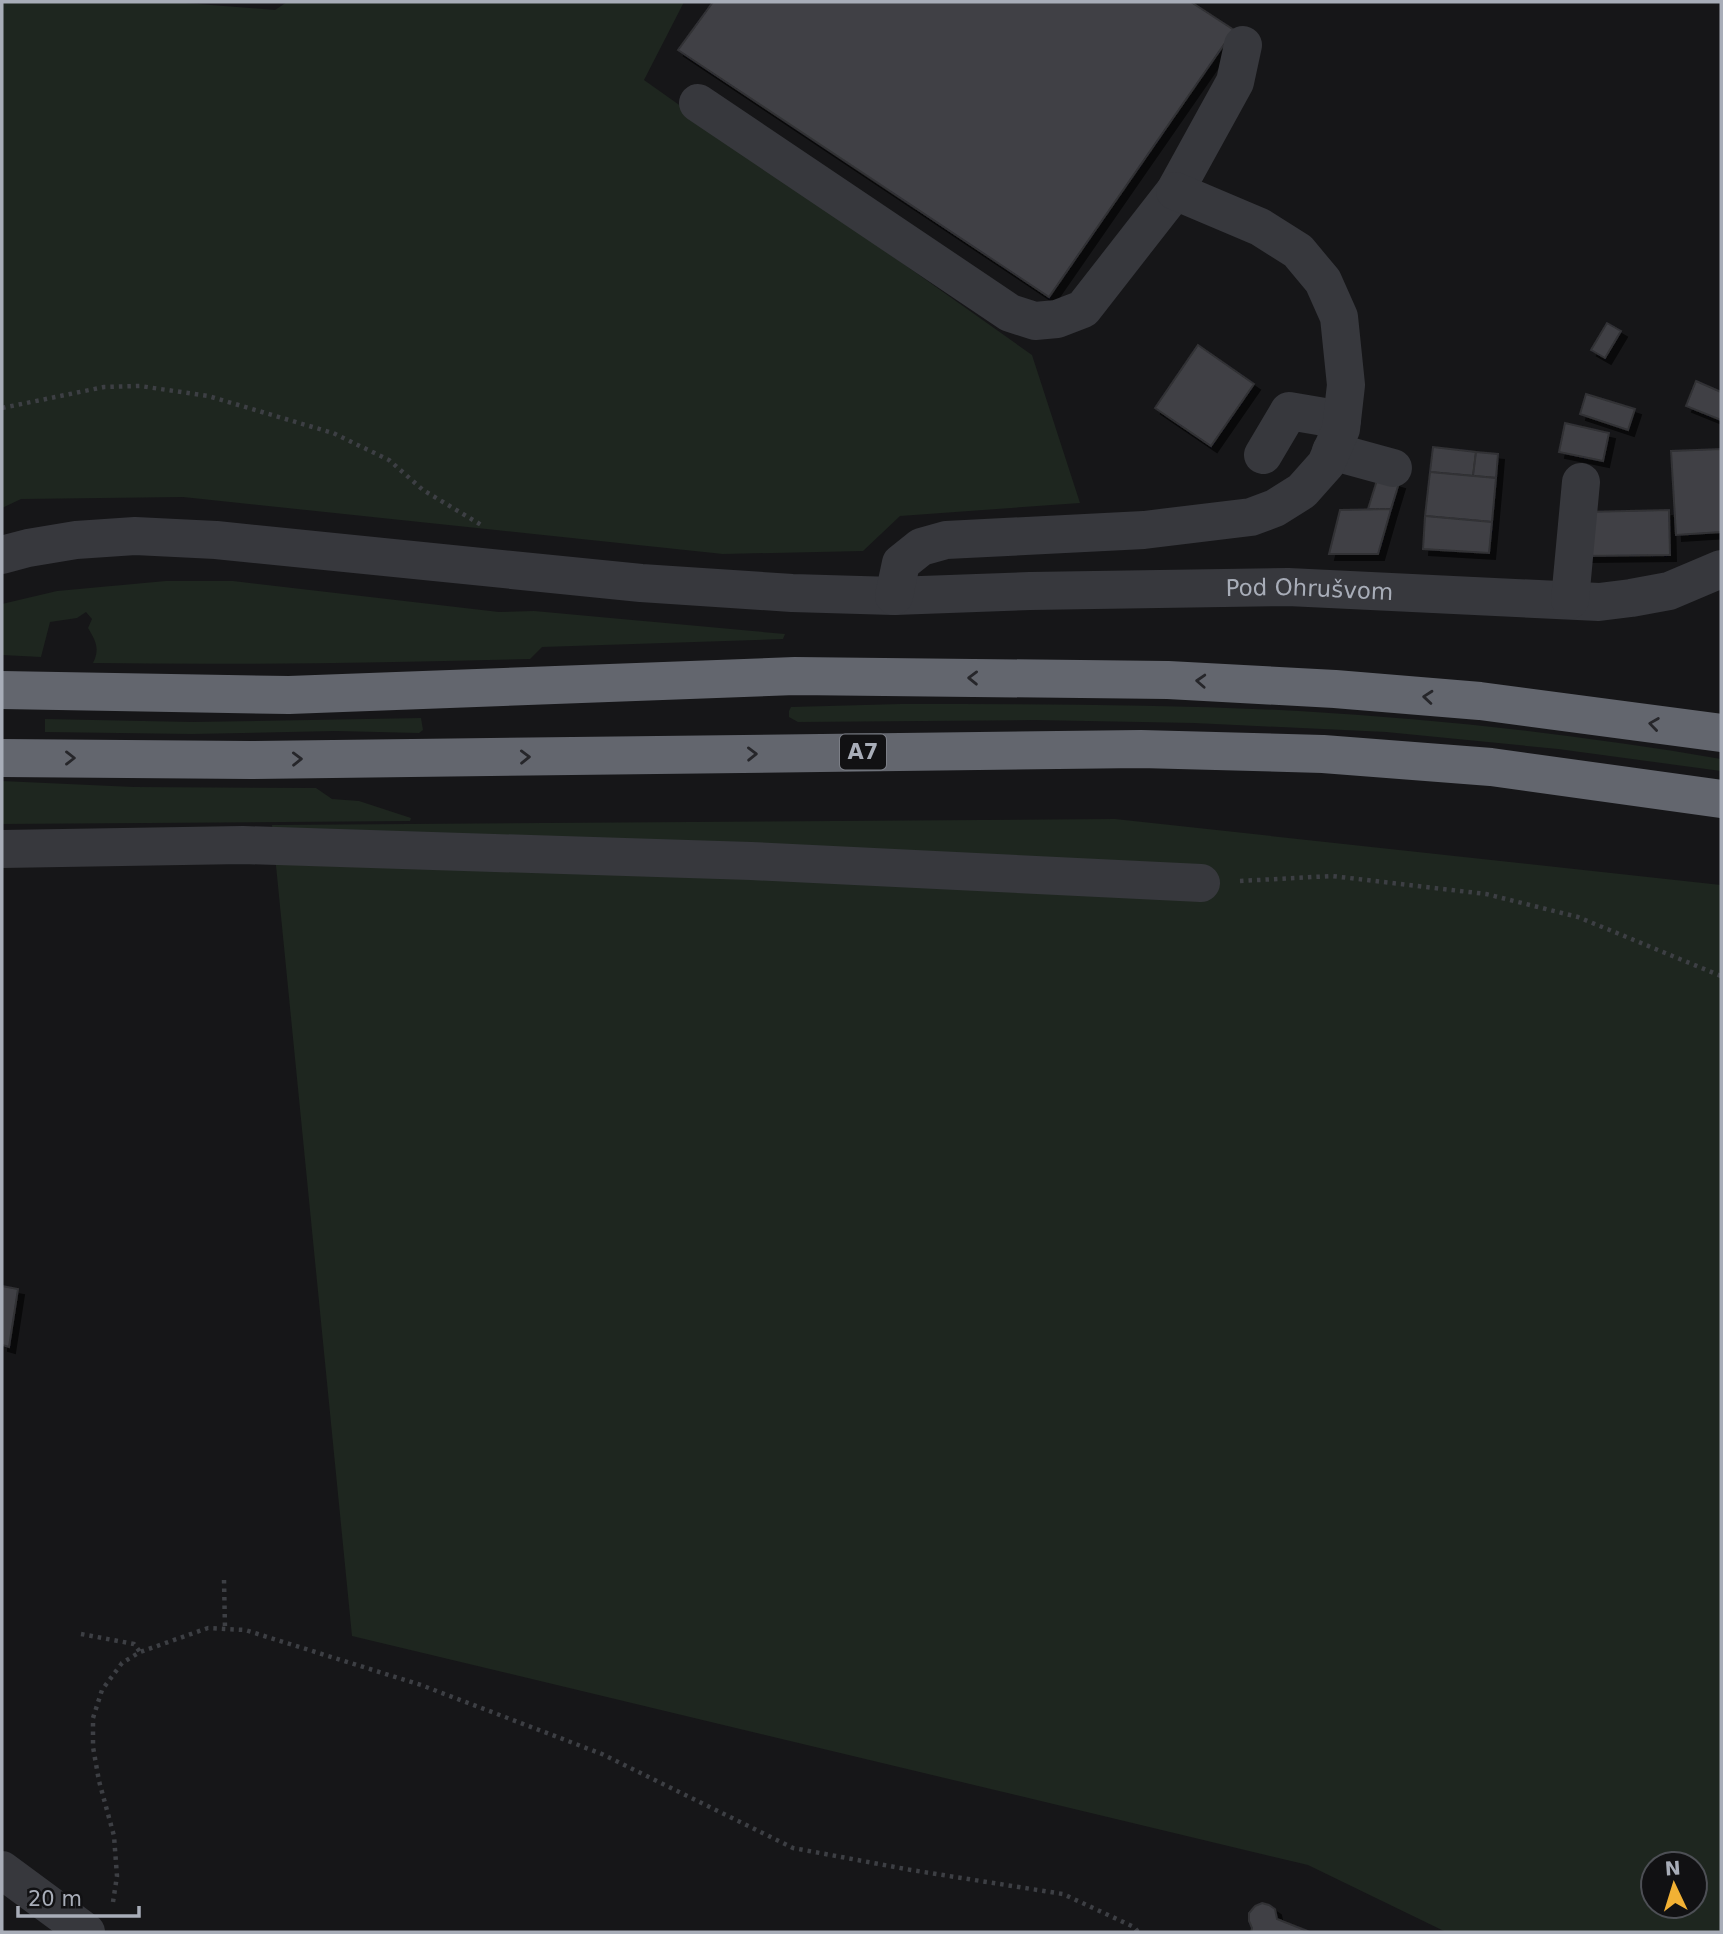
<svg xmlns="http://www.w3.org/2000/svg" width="1723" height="1934" font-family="'DejaVu Sans',sans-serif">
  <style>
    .green { fill: #1e261f; fill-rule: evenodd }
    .building { fill: #404145; stroke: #303034; stroke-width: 2; filter: url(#shadow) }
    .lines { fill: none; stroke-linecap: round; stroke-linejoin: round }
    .path { stroke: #3d3f44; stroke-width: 4.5; stroke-dasharray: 3.5 5; stroke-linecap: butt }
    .minor { stroke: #37383d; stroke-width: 38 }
    .highway { stroke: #63666e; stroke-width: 38 }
    .oneway { stroke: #26262a }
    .labels { text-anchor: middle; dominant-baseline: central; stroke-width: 5; stroke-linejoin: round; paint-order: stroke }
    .shield { fill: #111113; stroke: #7b7e86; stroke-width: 2 }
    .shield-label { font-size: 21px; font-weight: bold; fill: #a8adb8 }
    .street-label { font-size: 23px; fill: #a8adb8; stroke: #111113 }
  </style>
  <defs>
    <filter id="shadow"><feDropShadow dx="6" dy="6" stdDeviation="0" flood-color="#0009"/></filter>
  </defs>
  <rect width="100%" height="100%" fill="#161618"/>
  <g class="green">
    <path d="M2 2H173L275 10 287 2H684L644 80 1032 355 1080 503 900 516 863 551 723 554 183 497 21 499 2 508Z"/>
    <path d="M166 581H233L499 612 534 611 785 634 783 639 542 647 530 659C384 663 238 665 93 663 100 649 96 641 88 628L92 619 86 612 77 618 50 622 41 657 2 655V604L57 591Z"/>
    <path d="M901 704C1033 704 1167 704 1299 711 1440 719 1582 735 1721 759V771L1558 749 1386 732 1194 723 1034 720 798 722 789 717V711L791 707Z"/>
    <path d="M421 718 423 730 419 733 336 731 192 734 45 732V719L192 722Z"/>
    <path d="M2 781 134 787 316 788 332 799 359 801 411 818 410 821 2 824Z"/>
    <path d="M1115 819 1721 885V1932H1446L1308 1865 352 1636 272 825ZM1653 1864H1695V1906H1653Z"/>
  </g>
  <g class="building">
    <path d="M713 2H1191L1234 30 1049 297 678 50Z"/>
    <path d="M1607 323 1621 331 1605 358 1591 350Z"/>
    <path d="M1198 345 1254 384 1211 446 1155 408Z"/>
    <path d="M1696 381 1721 392V420L1686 406Z"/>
    <path d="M1586 394 1635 409 1628 430 1580 414Z"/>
    <path d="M1565 423 1609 433 1603 461 1559 452Z"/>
    <path d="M1433 447 1476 452 1473 476 1430 472Z"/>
    <path d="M1721 449V532L1676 535 1671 451Z"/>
    <path d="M1476 452 1498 454 1496 478 1473 476Z"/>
    <path d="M1430 472 1496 478 1492 522 1425 516Z"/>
    <path d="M1378 477 1399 483 1391 509H1368Z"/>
    <path d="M1391 509 1378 554H1329L1340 510Z"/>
    <path d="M1669 510 1670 555 1584 556V512Z"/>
    <path d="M1425 516 1492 522 1489 553 1423 549Z"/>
    <path d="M2 1286 18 1289 9 1347 2 1345Z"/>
    <path d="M1262 1903 1269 1905 1275 1909 1277 1919 1310 1932H1251L1252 1928 1249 1921V1913L1255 1906Z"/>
  </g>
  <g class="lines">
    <g class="path">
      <path d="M2 408 104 387 140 386 208 396 333 433 389 460 423 490 483 526"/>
      <path d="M1240 881 1332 876 1486 894 1578 917 1721 976"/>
      <path d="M224 1580 225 1628"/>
      <path d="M81 1634 134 1644 140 1652"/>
      <path d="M113 1902 117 1876 114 1836 99 1781 93 1747V1718L102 1690 122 1663 140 1652 208 1628 245 1630 421 1685 602 1754 793 1848 911 1870 1063 1894 1134 1927 1138 1932"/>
    </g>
    <g class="minor">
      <path d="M698 103 1010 313 1035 321 1057 319 1083 309 1175 191 1235 82 1243 45"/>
      <path d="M1331 451 1393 468"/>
      <path d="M1263 455 1289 411 1342 420"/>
      <path id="s1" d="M2 555 28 548 76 540 135 536 216 540 641 583 792 593 894 596 1030 591 1288 587 1599 602 1631 598 1669 591 1721 569"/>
      <path d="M894 596 901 563 921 547 946 540 1144 530 1251 517 1275 508 1302 491 1326 464 1341 429 1346 385 1339 317 1323 281 1298 251 1260 227 1175 191"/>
      <path d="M1570 600 1581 482"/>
      <path d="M2 849 243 845 751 861 1201 883"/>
      <path d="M2 1870 86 1932"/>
    </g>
    <g class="highway">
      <path d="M2 690 289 695 795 676 1168 680 1335 689 1480 701 1721 733"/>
      <path d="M2 758 251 760 1141 749 1323 754 1491 767 1721 799"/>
    </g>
  </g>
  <defs><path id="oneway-chevron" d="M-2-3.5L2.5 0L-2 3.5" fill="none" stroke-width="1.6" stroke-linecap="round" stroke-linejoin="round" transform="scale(1.75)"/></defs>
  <g class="oneway">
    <use href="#oneway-chevron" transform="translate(973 678) rotate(-179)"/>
    <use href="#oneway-chevron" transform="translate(1201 681) rotate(-177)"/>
    <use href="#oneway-chevron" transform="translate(1428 697) rotate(-175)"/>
    <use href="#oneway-chevron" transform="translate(1654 724) rotate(-172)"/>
    <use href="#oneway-chevron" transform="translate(752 754) rotate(-1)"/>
    <use href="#oneway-chevron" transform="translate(525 757) rotate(-1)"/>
    <use href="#oneway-chevron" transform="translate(70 758)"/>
    <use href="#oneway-chevron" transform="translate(297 759) rotate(-1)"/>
  </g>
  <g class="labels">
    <rect class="shield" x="840" y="734.5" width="46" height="35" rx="5"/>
    <g class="shield-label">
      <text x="863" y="752">A7</text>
    </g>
    <g class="street-label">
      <text stroke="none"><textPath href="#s1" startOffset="1312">Pod Ohrušvom</textPath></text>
    </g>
  </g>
  <rect width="1723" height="1934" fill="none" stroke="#a8adb8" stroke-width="7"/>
  <g transform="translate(1674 1885) rotate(356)"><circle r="33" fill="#111113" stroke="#4d4f55" stroke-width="2"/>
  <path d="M0-5L12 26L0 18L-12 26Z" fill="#f2b134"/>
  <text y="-10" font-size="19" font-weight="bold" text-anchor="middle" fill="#a8adb8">N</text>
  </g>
  <path d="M18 1906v10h121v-10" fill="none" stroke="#a8adb8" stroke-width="3.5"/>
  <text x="28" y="1906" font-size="21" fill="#a8adb8" stroke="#111113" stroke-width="5" paint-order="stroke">20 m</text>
</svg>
